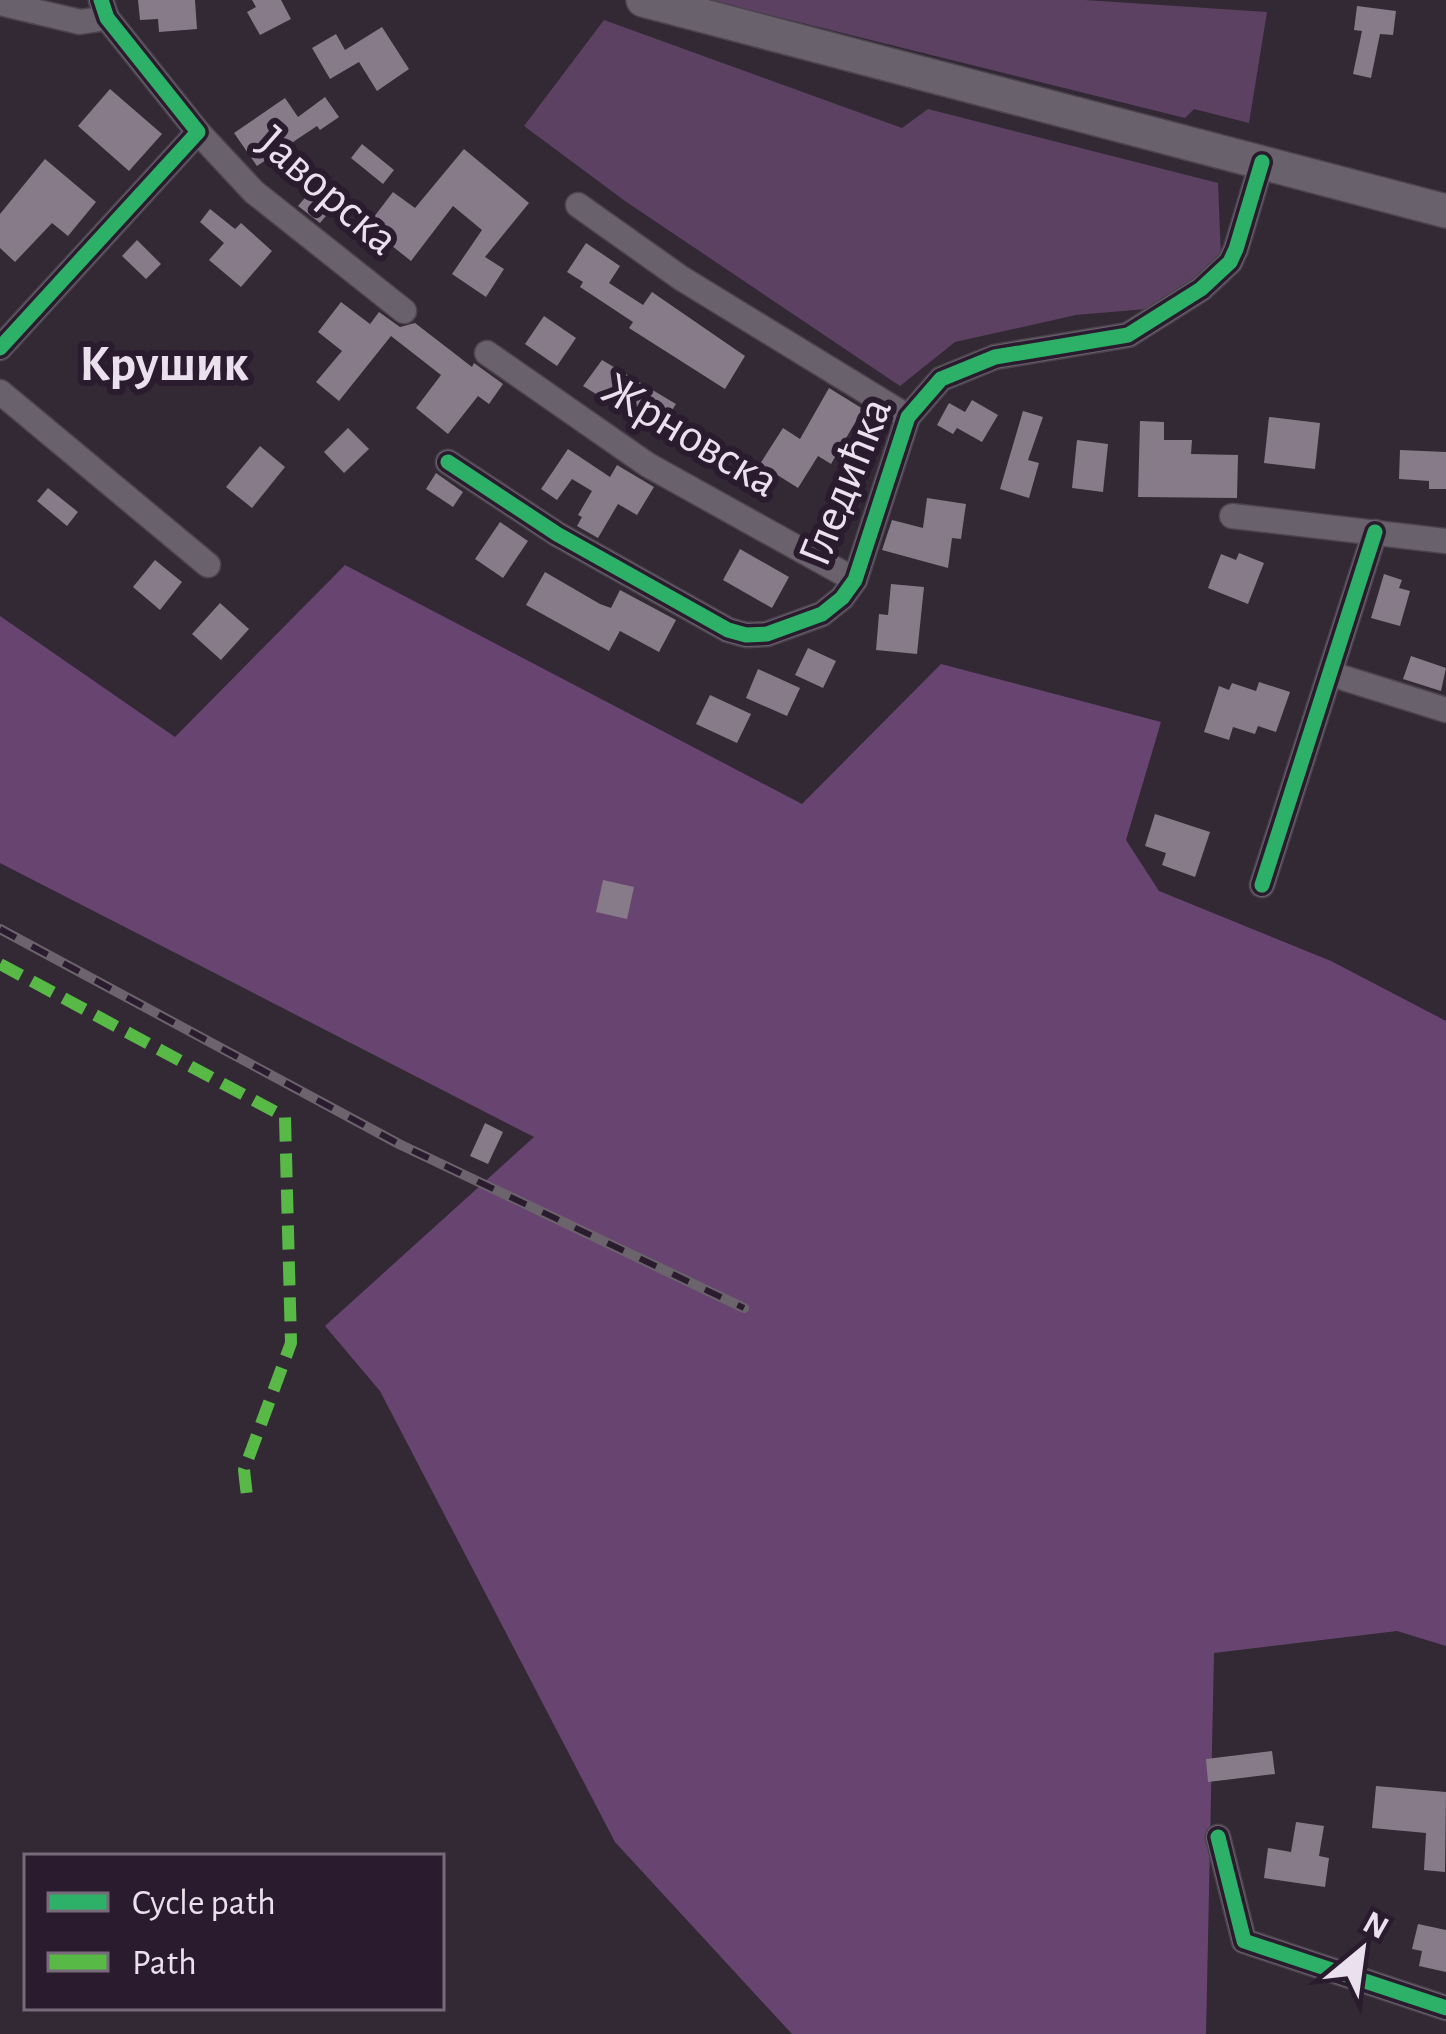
<svg xmlns="http://www.w3.org/2000/svg" width="1446" height="2034" font-family="'Alegreya Sans',sans-serif">
  <style>
    .green { fill: #5c4163 }
    .forest { fill: #684571 }
    .building { fill: #877b8a }
    .lines { fill: none; stroke-linecap: round; stroke-linejoin: round }
    .minor-casing { stroke: #4c444e; stroke-width: 27 }
    .secondary-casing { stroke: #4c444e; stroke-width: 36 }
    .minor { stroke: #69616b; stroke-width: 24 }
    .secondary { stroke: #69616b; stroke-width: 33 }
    .rail-casing { stroke: #6b646c; stroke-width: 10 }
    .rail { stroke: #2b1b2f; stroke-width: 6; stroke-dasharray: 18; stroke-linecap: butt }
    .quiet { stroke: #58b947; stroke-width: 12; stroke-dasharray: 24 12; stroke-linecap: butt }
    .cycleway-casing { stroke: #2b1b2f; stroke-width: 22 }
    .cycleway { stroke: #2db169; stroke-width: 15 }
    .labels { text-anchor: middle; dominant-baseline: central; stroke-width: 12; stroke-linejoin: round; paint-order: stroke }
    .street-label { font-size: 48px; fill: #ebe0ed; stroke: #2b1b2f }
    .neighbourhood-label { font-size: 51px; font-weight: bold; fill: #ebe0ed; stroke: #2b1b2f }
  </style>
  <rect width="100%" height="100%" fill="#322934"/>
  <g class="green">
    <path d="M710 0H1085L1267 12 1249 123 1194 109 1185 118Z"/>
    <path d="M604 20 902 128 928 109 1218 183 1221 257 1158 308 1076 315 955 342 900 386 625 201 524 126Z"/>
  </g>
  <path class="forest" d="M345 565 802 804 941 664 1161 722 1126 840 1159 891 1331 961 1446 1021V1646L1397 1631 1214 1653 1206 2034H792L615 1842 380 1391 325 1326 534 1137 0 863V616L175 737Z"/>
  <g class="building">
    <path d="M138 0H195L197 29 159 32 158 19 140 20Z"/>
    <path d="M252 0H281L291 19 260 35 247 12 256 7Z"/>
    <path d="M1357 6 1396 11 1393 35 1380 34 1371 78 1353 74 1362 31 1354 30Z"/>
    <path d="M382 27 409 69 377 91 359 62 330 79 312 48 336 34 345 50Z"/>
    <path d="M110 89 162 134 129 171 78 126Z"/>
    <path d="M325 97 339 117 320 130 317 126 257 166 234 133 285 98 298 117Z"/>
    <path d="M362 144 394 170 383 184 351 158Z"/>
    <path d="M464 149 529 203 485 257 504 269 486 297 452 274 482 230 453 206 411 261 367 226 393 192 415 208Z"/>
    <path d="M45 159 96 202 68 236 52 223 15 262 0 248V214Z"/>
    <path d="M315 186 336 204 320 223 298 206Z"/>
    <path d="M210 209 235 229 241 223 272 251 241 287 209 260 224 243 200 222Z"/>
    <path d="M137 240 161 264 146 279 122 256Z"/>
    <path d="M586 243 620 266 609 283 643 305 652 292 745 356 725 389 629 328 633 322 580 287 583 282 567 272Z"/>
    <path d="M341 302 370 324 379 312 400 327 415 323 472 367 474 363 503 384 489 404 478 396 448 434 416 408 441 375 391 336 339 401 316 382 342 351 318 332Z"/>
    <path d="M544 316 576 338 557 366 525 344Z"/>
    <path d="M602 360 676 404 658 432 583 386Z"/>
    <path d="M829 388 863 409 831 464 818 456 798 488 760 464 783 428 800 439Z"/>
    <path d="M972 400 998 415 982 442 957 428 953 434 937 425 949 403 965 412Z"/>
    <path d="M1023 411 1043 417 1028 460 1039 463 1029 498 1000 489Z"/>
    <path d="M1269 417 1320 423 1315 469 1264 463Z"/>
    <path d="M1140 421 1164 422V440H1192L1191 454 1238 455 1237 498 1138 497Z"/>
    <path d="M348 428 369 449 344 473 324 452Z"/>
    <path d="M1077 440 1108 444 1103 492 1072 488Z"/>
    <path d="M260 446 285 467 252 508 226 487Z"/>
    <path d="M568 449 610 477 617 465 654 487 637 515 618 504 598 538 577 526 582 517 578 515 592 491 572 479 557 500 541 489Z"/>
    <path d="M1400 450 1446 452V489H1429V481L1399 479Z"/>
    <path d="M436 473 463 492 453 507 426 489Z"/>
    <path d="M48 488 78 512 67 526 37 501Z"/>
    <path d="M927 498 966 504 961 539 952 538 948 568 882 550 892 520 923 528Z"/>
    <path d="M500 522 528 541 503 578 475 559Z"/>
    <path d="M740 549 789 577 772 608 723 580Z"/>
    <path d="M1239 553 1264 563 1248 604 1208 588 1221 554 1236 560Z"/>
    <path d="M155 560 182 582 160 610 133 587Z"/>
    <path d="M545 572 600 604 611 608 620 590 676 620 659 652 620 631 609 651 526 605Z"/>
    <path d="M1384 574 1402 580 1399 588 1410 591 1400 626 1371 618Z"/>
    <path d="M891 584 924 587 917 654 876 650 879 614 888 615Z"/>
    <path d="M220 603 249 629 221 660 192 634Z"/>
    <path d="M808 648 836 661 823 688 795 675Z"/>
    <path d="M1411 656 1446 668 1441 691 1403 679Z"/>
    <path d="M758 669 800 688 787 716 746 698Z"/>
    <path d="M1259 682 1290 692 1276 732 1258 726 1255 734 1233 727 1229 740 1204 732 1219 686 1229 690 1232 683 1256 691Z"/>
    <path d="M710 695 751 714 737 743 696 724Z"/>
    <path d="M1155 814 1210 832 1195 877 1162 865 1166 853 1145 846Z"/>
    <path d="M603 880 634 887 627 919 596 912Z"/>
    <path d="M485 1123 503 1132 488 1164 470 1156Z"/>
    <path d="M1272 1751 1275 1774 1208 1782 1206 1759Z"/>
    <path d="M1376 1786 1446 1792 1445 1872 1424 1870 1426 1833 1372 1828Z"/>
    <path d="M1296 1822 1324 1826 1319 1856 1329 1858 1325 1887 1264 1878 1268 1848 1291 1852Z"/>
    <path d="M1418 1924 1446 1930V1972L1419 1966 1422 1951 1412 1949Z"/>
  </g>
  <g class="lines">
    <g class="minor-casing">
      <g id="minor">
        <path d="M0 3 80 22 107 18"/>
        <path d="M198 132 254 192 404 311"/>
        <path d="M578 205 681 278 908 417"/>
        <path d="M0 348 198 132 107 18 101 0"/>
        <path d="M487 353 648 465 855 580"/>
        <path d="M0 392 208 565"/>
        <path d="M448 462 557 534 728 630 746 635 767 634 822 614 842 598 855 580 908 417 941 379 995 357 1128 335 1201 289 1230 262 1236 249 1262 162"/>
        <path d="M1232 516 1446 541"/>
        <path d="M1331 674 1446 710"/>
        <path d="M1262 885 1375 532"/>
        <path d="M1218 1837 1244 1941 1446 2008"/>
      </g>
    </g>
    <g class="secondary-casing">
      <path id="secondary" d="M643 0 1446 211"/>
    </g>
    <use href="#minor" class="minor"/>
    <use href="#secondary" class="secondary"/>
    <g class="rail-casing">
      <path id="rail" d="M0 929 399 1144 744 1308"/>
    </g>
    <use href="#rail" class="rail"/>
    <path class="quiet" d="M0 964 285 1117 291 1343 244 1470 247 1496"/>
    <g class="cycleway-casing">
      <g id="cycleway">
        <path d="M0 348 198 132 107 18 101 0"/>
        <path d="M448 462 557 534 728 630 746 635 767 634 822 614 842 598 855 580 908 417 941 379 995 357 1128 335 1201 289 1230 262 1236 249 1262 162"/>
        <path d="M1262 885 1375 532"/>
        <path d="M1218 1837 1244 1941 1446 2008"/>
      </g>
    </g>
    <use href="#cycleway" class="cycleway"/>
  </g>
  <g class="labels">
    <g class="street-label">
      <text transform="translate(327 191) rotate(41)">Јаворска</text>
      <text transform="translate(690 436) rotate(31)">Жрновска</text>
      <text transform="translate(846 482) rotate(-68)">Гледићка</text>
    </g>
    <g class="neighbourhood-label">
      <text x="164" y="364">Крушик</text>
    </g>
  </g>
  <rect x="24" y="1854" width="420" height="156" fill="#2b1b2f" stroke="#786a7b" stroke-width="3"/>
  <rect x="48" y="1893" width="60" height="18" fill="#2db169" stroke="#786a7b" stroke-width="3"/>
  <text x="132" y="1914" font-size="36" fill="#ebe0ed">Cycle path</text>
  <rect x="48" y="1953" width="60" height="18" fill="#58b947" stroke="#786a7b" stroke-width="3"/>
  <text x="132" y="1974" font-size="36" fill="#ebe0ed">Path</text>
  <g transform="translate(1362 1950) rotate(29)" stroke="#2b1b2f" stroke-width="9" paint-order="stroke">
  <path d="M0-9L21 45L0 30L-21 45Z" fill="#ebe0ed"/>
  <text y="-18" font-size="33" font-weight="bold" text-anchor="middle" fill="#ebe0ed">N</text>
  </g>
</svg>
